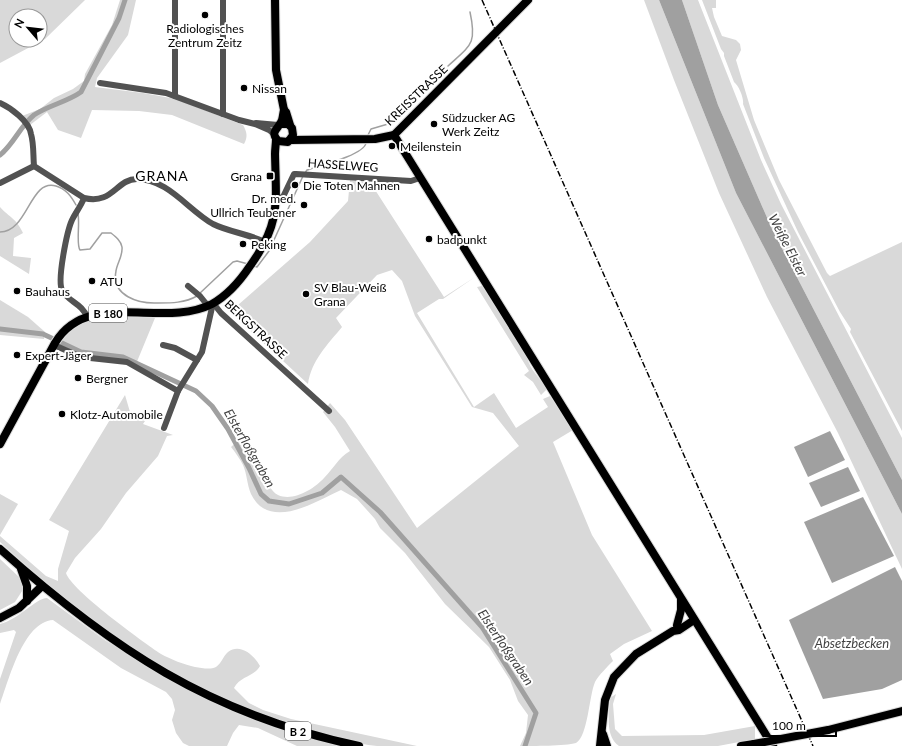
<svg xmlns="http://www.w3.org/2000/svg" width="902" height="746" font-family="Lato,sans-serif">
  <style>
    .green { fill: #d9d9d9; fill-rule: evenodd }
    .water { fill: #a0a0a0 }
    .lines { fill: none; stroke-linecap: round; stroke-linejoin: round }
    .stream { stroke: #a0a0a0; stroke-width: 1.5 }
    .canal { stroke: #a0a0a0; stroke-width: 5 }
    .major-casing { stroke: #dbdbdb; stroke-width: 10 }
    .minor { stroke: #525252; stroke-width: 6 }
    .major { stroke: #000; stroke-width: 8 }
    .rail { stroke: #000; stroke-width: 1.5; stroke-dasharray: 6 2 1 2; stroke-linecap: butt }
    .major-bridge-casing { stroke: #dbdbdb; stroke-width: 10; stroke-linecap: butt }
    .major-bridge { stroke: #000; stroke-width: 8 }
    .poi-dot { fill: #000; stroke: #fff; stroke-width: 1.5 }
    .labels { text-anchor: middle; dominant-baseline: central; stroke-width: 4; stroke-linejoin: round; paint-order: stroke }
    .shield { fill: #fff; stroke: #4c4c4c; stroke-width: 1 }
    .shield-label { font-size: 11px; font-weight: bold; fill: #000 }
    .poi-label { font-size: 12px; fill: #000; stroke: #fff; text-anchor: start }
    .street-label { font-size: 12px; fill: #000; stroke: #fff }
    .water-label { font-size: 13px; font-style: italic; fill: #414141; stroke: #fff }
    .quarter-label { font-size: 14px; letter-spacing: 1px; fill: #000; stroke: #fff }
  </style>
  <rect width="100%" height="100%" fill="#fff"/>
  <g class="green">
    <path d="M0 0H85L45 39 0 63ZM16 16H40V40H16Z"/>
    <path d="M120 0H136L128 35 97 78 95 87 143 93 176 99 243 125C247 132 248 137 244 144L172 115 139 111 92 110 81 138 58 130 47 112 30 125 22 116 40 109 54 98 73 89 84 81 85 74 112 25Z"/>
    <path d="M644 0H659L736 193 902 514V569L838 433 767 297 719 193 674 80Z"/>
    <path d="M682 0H698L761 160 781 204 902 438V480L772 229 718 105Z"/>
    <path d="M702 0H716V8H712L714 17 722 36 736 40 740 44 741 50 736 60 754 120 779 180 827 273 830 276 902 242V431L850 332 851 329 840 312 798 232 764 158 743 104C744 98 739 86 734 82L724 56V53L721 49Z"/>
    <path d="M350 180 370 182 444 297 475 277 443 299H439L417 313 474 407 494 393 516 428 548 407 543 399 550 396 573 430 553 442 592 535 652 631 624 644 610 654 613 661C607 667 599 675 595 682 589 696 588 736 576 743 565 746 533 746 520 746L526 733 528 715 518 701 510 680 489 647 445 604 405 553 380 528 375 519 357 499 341 490C316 501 270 532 251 494 247 485 247 474 243 465 240 459 235 452 231 447L242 437C248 448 268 491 278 495 293 502 314 489 324 478 334 468 338 458 350 451L335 427 323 412 330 403 345 420 417 528 519 446 493 413 472 407 415 316 402 281 392 270 377 275 336 318 342 327C328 344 311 361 308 384L230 312 310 242 348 201Z"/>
    <path d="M0 207C10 218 16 218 23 233L14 238 13 256 31 258 29 274 0 256Z"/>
    <path d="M482 286 527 357C530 370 540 378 547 389L541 395 533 382 524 375 529 371 477 287Z"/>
    <path d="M0 300 28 317 45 332 44 339 0 335Z"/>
    <path d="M131 316 155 318 136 364 85 356 59 345C80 314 98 317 131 316Z"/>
    <path d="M125 395 130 412 145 421 143 424 173 435 167 436 158 456 126 493 101 529 75 558 66 573C71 590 143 642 161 654 170 659 185 665 195 667 202 668 210 670 216 667 222 663 223 656 228 652 240 643 254 655 260 666 254 677 240 676 234 688L249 703 263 710 291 719 417 746C404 746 390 746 377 746 354 744 329 735 307 729 184 694 93 627 0 542V536L46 576 58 581V569L69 531 49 520Z"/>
    <path d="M0 494 18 504 0 535Z"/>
    <path d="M0 559 19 577 24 588 15 602 0 610Z"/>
    <path d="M47 598 106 641 211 701 237 713 279 727 345 746H297L258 728 239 725 233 733 227 746H189L183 743 176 733 172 720 175 710 172 699 166 692 121 668 53 620C23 622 9 680 0 704V679L16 632 14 630 0 633V624C18 620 36 598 47 598Z"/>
    <path d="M616 694 613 704 615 729 622 736 704 735 755 726V739L718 746H619C605 736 609 714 610 698Z"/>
  </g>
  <g class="water">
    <path d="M659 0H682L718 105 772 229 902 480V514L736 193Z"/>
    <path d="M830 431 845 460 808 477 794 447Z"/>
    <path d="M848 467 860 491 821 507 809 483Z"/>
    <path d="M863 497 894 556 832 583 804 522Z"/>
    <path d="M895 567 902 581V680L882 689 823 699 789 620Z"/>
  </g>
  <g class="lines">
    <g class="stream">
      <path d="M448 66C471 45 477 44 470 12"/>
      <path d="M367 137 371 129 388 124 394 120 426 87"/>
      <path d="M305 173 307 170C319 166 364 155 366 143"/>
      <path d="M78 214C80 223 76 245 80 250L90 249 102 233H111C116 237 121 241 122 247 123 256 117 263 116 271 111 296 139 304 158 303 171 303 185 303 197 296"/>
      <path d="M0 232C28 232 30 178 56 186 66 189 71 196 76 205"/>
      <path d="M254 266 257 267 269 251 303 176"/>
      <path d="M199 294 233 262 237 261 248 264"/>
    </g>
    <g class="canal">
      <path d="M0 155C14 144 20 126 34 115 49 105 67 102 81 92L119 18 125 0"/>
      <path d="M0 329 43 334 81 352 123 357 196 391 212 406 228 429 249 468 261 494 269 501 289 504 322 493 341 477 380 512 482 627 536 713 525 746"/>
    </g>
    <g class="major-casing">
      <g id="major">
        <path d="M275 0 276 70 284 110 286 112 290 125"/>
        <path d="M280 124H288L292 128 293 135 288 142 278 141C269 131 279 129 282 120 283 117 283 114 284 110"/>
        <path d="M394 135 768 738"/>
        <path d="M291 140 375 139 394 135 528 0"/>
        <path d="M0 444 55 343C88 288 163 329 212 304 228 295 240 281 250 266 281 223 276 203 275 154 275 149 276 144 276 139"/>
        <path d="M0 549C111 648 211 715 359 746"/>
        <path d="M21 569 27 586V601"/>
        <path d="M0 618 19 608 42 586"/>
        <path d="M677 625 681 610V600"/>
        <path d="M828 730 902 711"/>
        <path d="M603 734 607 746"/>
        <path d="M772 745 773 746"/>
        <path d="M600 746 605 700 614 677 636 654 673 631 679 630 694 620"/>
        <path d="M741 746 754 744"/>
      </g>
    </g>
    <g class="minor">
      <path d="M175 0V96"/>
      <path d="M223 0V114"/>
      <path d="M100 83 166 93 239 120 255 124 269 130 274 134"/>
      <path d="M0 103C11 108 29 121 31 134 34 144 33 155 34 166L84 198C113 205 116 179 137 179 168 179 188 210 213 224 229 232 249 234 265 242"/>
      <path d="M256 123 278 125"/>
      <path d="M0 183 34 166"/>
      <path d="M84 198C81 206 76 212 72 220 67 231 57 280 62 290 68 302 82 303 87 317"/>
      <path d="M276 199 283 197 294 174H296L411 181 420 178"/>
      <path d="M188 286 200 296 208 306"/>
      <path d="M213 303 221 313 329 411"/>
      <path d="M54 345 81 357 127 362 178 391"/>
      <path d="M163 345 175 348 197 360"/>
      <path d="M164 428 178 391 202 352 213 303"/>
    </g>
    <use href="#major" class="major"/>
    <path class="rail" d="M482 0 813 746"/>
    <g class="major-bridge-casing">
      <path id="major-bridge" d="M754 744 828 730"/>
    </g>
    <use href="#major-bridge" class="major-bridge"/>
  </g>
  <g class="poi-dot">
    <circle cx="205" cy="15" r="4"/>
    <circle cx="244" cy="88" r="4"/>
    <circle cx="434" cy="124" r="4"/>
    <circle cx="392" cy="146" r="4"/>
    <rect x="266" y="172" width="8" height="8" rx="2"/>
    <circle cx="295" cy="185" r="4"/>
    <circle cx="304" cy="205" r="4"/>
    <circle cx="429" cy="239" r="4"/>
    <circle cx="243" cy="244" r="4"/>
    <circle cx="92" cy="281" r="4"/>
    <circle cx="17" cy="291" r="4"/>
    <circle cx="306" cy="294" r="4"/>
    <circle cx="17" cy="355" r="4"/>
    <circle cx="78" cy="378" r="4"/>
    <circle cx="62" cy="414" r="4"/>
  </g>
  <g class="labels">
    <g class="shield">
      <rect x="89" y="304" width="38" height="18" rx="3"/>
      <rect x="285" y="722" width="26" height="18" rx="3"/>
    </g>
    <g class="shield-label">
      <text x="108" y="313">B 180</text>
      <text x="298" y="731">B 2</text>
    </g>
    <g class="poi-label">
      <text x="205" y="28" text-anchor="middle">Radiologisches<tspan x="205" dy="14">Zentrum Zeitz</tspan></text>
      <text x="252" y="88">Nissan</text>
      <text x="442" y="117">Südzucker AG<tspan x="442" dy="14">Werk Zeitz</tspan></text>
      <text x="400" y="146">Meilenstein</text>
      <text x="262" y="176" text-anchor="end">Grana</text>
      <text x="303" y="185">Die Toten Mahnen</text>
      <text x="296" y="198" text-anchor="end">Dr. med.<tspan x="296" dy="14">Ullrich Teubener</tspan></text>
      <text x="437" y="239">badpunkt</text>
      <text x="251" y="244">Peking</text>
      <text x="100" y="281">ATU</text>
      <text x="314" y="287">SV Blau-Weiß<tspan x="314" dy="14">Grana</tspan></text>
      <text x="25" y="291">Bauhaus</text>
      <text x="25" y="355">Expert-Jäger</text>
      <text x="86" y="378">Bergner</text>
      <text x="70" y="414">Klotz-Automobile</text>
    </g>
    <g class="street-label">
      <text transform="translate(416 95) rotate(-44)">KREISSTRASSE</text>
      <text transform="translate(343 165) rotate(4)">HASSELWEG</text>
      <text transform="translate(256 329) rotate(43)">BERGSTRASSE</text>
    </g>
    <g class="water-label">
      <text transform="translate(788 245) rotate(63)">Weiße Elster</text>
      <text transform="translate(250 448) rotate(60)">Elsterfloßgraben</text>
      <text x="852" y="643">Absetzbecken</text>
      <text transform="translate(506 647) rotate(56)">Elsterfloßgraben</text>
    </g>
    <g class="quarter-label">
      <text x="162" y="175">GRANA</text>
    </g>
  </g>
  <g transform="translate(28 28) rotate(298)"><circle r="19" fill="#ffffff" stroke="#999999"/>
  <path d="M0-3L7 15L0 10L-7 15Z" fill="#000000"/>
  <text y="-6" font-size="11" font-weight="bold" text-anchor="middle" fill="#000000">N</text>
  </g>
  <path d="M766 730v6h70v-6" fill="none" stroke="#000000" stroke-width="2"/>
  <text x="772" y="730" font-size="12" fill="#000000" stroke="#ffffff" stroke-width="3" paint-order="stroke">100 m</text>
</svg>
